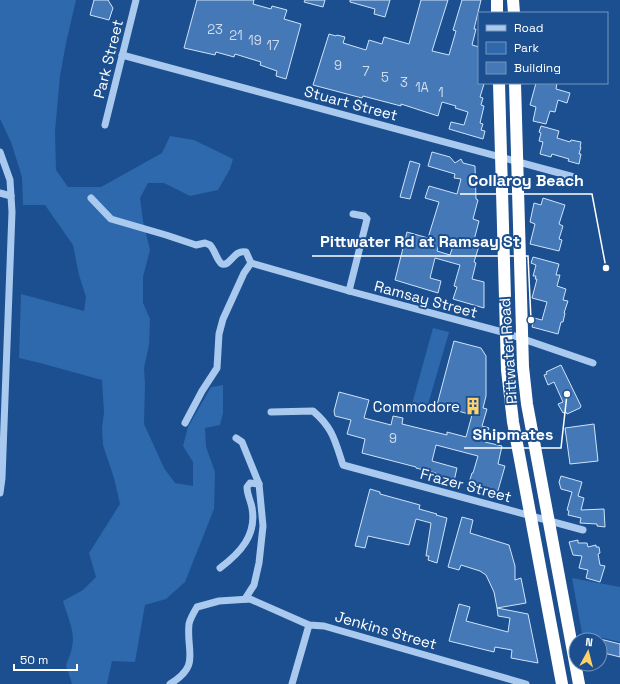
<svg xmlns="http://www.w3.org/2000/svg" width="620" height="684" font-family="'Space Grotesk',sans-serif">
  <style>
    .green { fill: #2e69ad }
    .building { fill: #4478b7; stroke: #cfe3fa; fill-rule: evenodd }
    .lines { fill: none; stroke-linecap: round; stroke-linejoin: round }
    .minor { stroke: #a9c9ee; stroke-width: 7 }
    .highway { stroke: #fff; stroke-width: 12 }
    .labels { text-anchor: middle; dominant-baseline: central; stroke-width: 4; stroke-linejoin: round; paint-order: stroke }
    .number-label { font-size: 13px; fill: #d0dded }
    .street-label { font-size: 15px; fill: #fff; stroke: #1b4f8f }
    .poi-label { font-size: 15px; fill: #fff; stroke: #1b4f8f; text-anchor: end }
    .leader { fill: none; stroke: #fff; stroke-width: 1.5 }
    .callout-dot { fill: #fff; stroke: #1b4f8f; stroke-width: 1.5 }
    .callout-label { font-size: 16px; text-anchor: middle; font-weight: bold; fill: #fff; stroke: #1b4f8f; stroke-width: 4; stroke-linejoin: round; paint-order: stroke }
  </style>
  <rect width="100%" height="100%" fill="#1b4f8f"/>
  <g class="green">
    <path d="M0 0H76L66 43 60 76 55 131 56 170 68 187H101L162 153 170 136 194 140 233 159 230 169 218 190 190 196 164 183H148L140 198 143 221 150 250 143 277V303L150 319 149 345 144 368 145 384 144 424 164 468 175 483 193 486V462L183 446 188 427 211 387 223 385V413L220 425 205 428 206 447 215 472 214 509 185 582 166 599 145 605 135 662 112 661 107 684H72L66 665C79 637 71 628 63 601L83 590 96 577 89 553 120 504 114 478 103 445 102 428 104 413 102 380 40 363 19 358 21 294 84 311 86 297 79 275 73 245 45 205H23L22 177 11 142 0 119Z"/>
    <path d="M433 328 449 332 427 408 412 404Z"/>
    <path d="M572 578 620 587V642L582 633Z"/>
  </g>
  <g class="building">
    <path d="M94 0H108L113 8 109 20 90 15Z"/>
    <path d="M197 0H254L253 4 271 9 272 6 287 10 284 19 301 24 286 79 276 76 277 71 260 65 261 62 235 54 234 57 216 52 215 55 184 48Z"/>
    <path d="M305 0H325L323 7 304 2Z"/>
    <path d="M350 0H390L385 17 374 14 375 9 350 2Z"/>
    <path d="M421 0H448L432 51 449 55 456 31 453 30 462 0H481L474 29H476L472 45 479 47V83L484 84 480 97 483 98 481 105 484 106 480 123 483 124 481 130 485 131 483 139 449 129 451 122 464 125 468 112 455 108 456 106 442 102 438 116 401 104V106L363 96 362 98 313 85 329 34 336 36 337 35 345 37 343 43 366 50 369 40 382 44 384 37 409 44Z"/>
    <path d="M536 83H557L556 89 570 93 567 103 558 100 555 112 550 111 546 124 533 121 536 107 530 105Z"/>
    <path d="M541 126 559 131 557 138 570 142 571 140 581 142 580 147H581L579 154H581L579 164 568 161 569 159 552 154 551 157 540 154 543 142 539 141 541 133 539 132Z"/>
    <path d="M432 152 450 157 455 163 461 159 463 163 475 166 476 199 478 200 473 219 479 221 473 244 479 246 474 262 476 263 472 279 484 282V308L453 299 457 287 454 286 460 265 435 258 430 278 441 281 438 293 395 280 407 232 428 238 439 202 425 198 429 186 457 194 461 179 454 178 455 174 428 166ZM441 237 455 240 450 255 437 251Z"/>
    <path d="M410 161 420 164 410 199 400 197Z"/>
    <path d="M543 198 565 205 559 224 563 226 559 239 562 240 559 251 530 244 535 224 530 222 534 203 541 205Z"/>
    <path d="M533 257 559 264 556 275H560L557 286 566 289 563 300 568 301 564 313H565L563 322H561L558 334 532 327 534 318 542 320 547 302 532 298 537 279H535L536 276H533L536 265 531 263Z"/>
    <path d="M454 341 481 348 486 356V396L483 408 487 409 482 426 489 428 485 442 502 446 498 464 505 466 497 494 468 486 472 473H473L478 456 436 445 432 461 457 468 454 481 436 476V473L416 468V467L362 453 365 439 347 434 351 420 335 416 334 411 339 392 369 400 364 418 391 425 393 416 403 418 402 424 447 435V432L466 437 472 415 437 405Z"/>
    <path d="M561 365 581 406 580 408 567 414 566 412 563 413 558 404 563 402 554 382 548 385 544 375 547 374 546 372Z"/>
    <path d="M594 424 598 461 570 464 565 428Z"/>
    <path d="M561 476 582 482 578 496 584 498 581 510 604 509 605 527 597 526V524L580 523 581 518 568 515 569 511 567 510 572 492 561 489 559 482Z"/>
    <path d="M370 489 380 492V494L420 505 419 509 437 514 436 515 447 518 437 563 428 560 429 556H426L431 523 416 519 409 545 368 536 365 548 355 546Z"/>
    <path d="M462 517 473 520 470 533 509 545 515 566V580L521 578 526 603 497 608 494 592 486 575 480 571 461 565 459 570 448 567Z"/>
    <path d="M578 540V543H587L588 547 596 545V547H599L600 553 598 554 600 565 605 566 600 582 586 578 588 570 579 568 582 556 573 555 569 542Z"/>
    <path d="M459 604 470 607 466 621 508 632 510 618 498 616 497 608 528 614 538 663 511 658 512 650 495 647 494 652 449 641Z"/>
    <path d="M600 639 620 644V657L600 652Z"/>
  </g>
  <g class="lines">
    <g class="minor">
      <path d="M122 55 574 177"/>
      <path d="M105 125 136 0"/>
      <path d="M0 152 10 180 12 212 2 478 0 493"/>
      <path d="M0 193 11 196"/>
      <path d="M91 198 111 219 166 235 196 245 205 243 210 245C215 250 217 261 222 264 230 267 234 249 246 252L251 263"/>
      <path d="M251 263 349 291 506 333 593 363"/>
      <path d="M349 291 367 219 364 216 353 214"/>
      <path d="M271 412 313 411C333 428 335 441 343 465L583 530"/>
      <path d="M185 423 202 391 217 368 219 334 223 319 244 273 251 263"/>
      <path d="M236 438 242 442 259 484 263 526 259 563 254 585 245 599"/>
      <path d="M220 568C240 553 257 535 252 508 251 501 247 495 247 487L250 483 259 484"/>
      <path d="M170 684C201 665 186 653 189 624 190 619 194 612 197 607L219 601 250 599 309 625 324 626 526 684"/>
      <path d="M292 684 309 625"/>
    </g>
    <g class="highway">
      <path d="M497 0V13"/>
      <path d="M513 0 514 13"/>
      <path d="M499 83 507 370 513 422 562 684"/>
      <path d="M515 83 523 367 527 404 579 684"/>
    </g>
  </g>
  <defs>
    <g id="building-bare" transform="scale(1.38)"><path d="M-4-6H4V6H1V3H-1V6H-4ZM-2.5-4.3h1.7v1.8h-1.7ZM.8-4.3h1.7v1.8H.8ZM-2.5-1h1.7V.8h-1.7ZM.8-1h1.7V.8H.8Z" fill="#ffd166" stroke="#1b4f8f" stroke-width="2.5" paint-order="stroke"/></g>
  </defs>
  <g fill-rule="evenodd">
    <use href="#building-bare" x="473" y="406"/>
  </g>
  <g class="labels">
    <g class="number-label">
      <text x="215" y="29">23</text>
      <text x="236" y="35">21</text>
      <text x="255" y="40">19</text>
      <text x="273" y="45">17</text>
      <text x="338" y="65">9</text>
      <text x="366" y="71">7</text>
      <text x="385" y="77">5</text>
      <text x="404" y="82">3</text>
      <text x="422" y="87">1A</text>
      <text x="441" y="92">1</text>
      <text x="393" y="438">9</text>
    </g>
    <g class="street-label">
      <text transform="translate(108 59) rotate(-76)">Park Street</text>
      <text transform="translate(351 103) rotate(15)">Stuart Street</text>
      <text transform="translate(426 299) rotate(15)">Ramsay Street</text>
      <text transform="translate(508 351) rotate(-94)">Pittwater Road</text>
      <text transform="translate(466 485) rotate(15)">Frazer Street</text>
      <text transform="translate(386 630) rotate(16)">Jenkins Street</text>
    </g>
    <g class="poi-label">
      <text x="460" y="406">Commodore</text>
    </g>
  </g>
  <path class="leader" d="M606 268L592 194H460M531 320L528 256H312M567 394L561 448H464"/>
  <g class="callout-dot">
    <circle cx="606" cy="268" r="4"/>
    <circle cx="531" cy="320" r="4"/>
    <circle cx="567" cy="394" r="4"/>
  </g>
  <g class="callout-label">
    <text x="526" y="186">Collaroy Beach</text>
    <text x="420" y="247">Pittwater Rd at Ramsay St</text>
    <text x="513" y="440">Shipmates</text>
  </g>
  <rect x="478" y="12" width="130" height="72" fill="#1b4f8f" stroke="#7695bc"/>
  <rect x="486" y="25" width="20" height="6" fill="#a9c9ee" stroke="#7695bc"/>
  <text x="514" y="32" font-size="12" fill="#ffffff">Road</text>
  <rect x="486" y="42" width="20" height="12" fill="#2e69ad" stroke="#7695bc"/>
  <text x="514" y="52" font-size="12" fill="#ffffff">Park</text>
  <rect x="486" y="62" width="20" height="12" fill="#4478b7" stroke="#7695bc"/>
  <text x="514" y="72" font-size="12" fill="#ffffff">Building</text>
  <g transform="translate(588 652) rotate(7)"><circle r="19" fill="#1b4f8f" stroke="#7695bc"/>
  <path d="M0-3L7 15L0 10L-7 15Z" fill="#ffd166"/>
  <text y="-6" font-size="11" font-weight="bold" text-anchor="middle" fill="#ffffff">N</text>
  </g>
  <path d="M14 664v6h63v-6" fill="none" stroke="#ffffff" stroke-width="2"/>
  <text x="20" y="664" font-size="12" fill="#ffffff" stroke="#1b4f8f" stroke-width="3" paint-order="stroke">50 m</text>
</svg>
